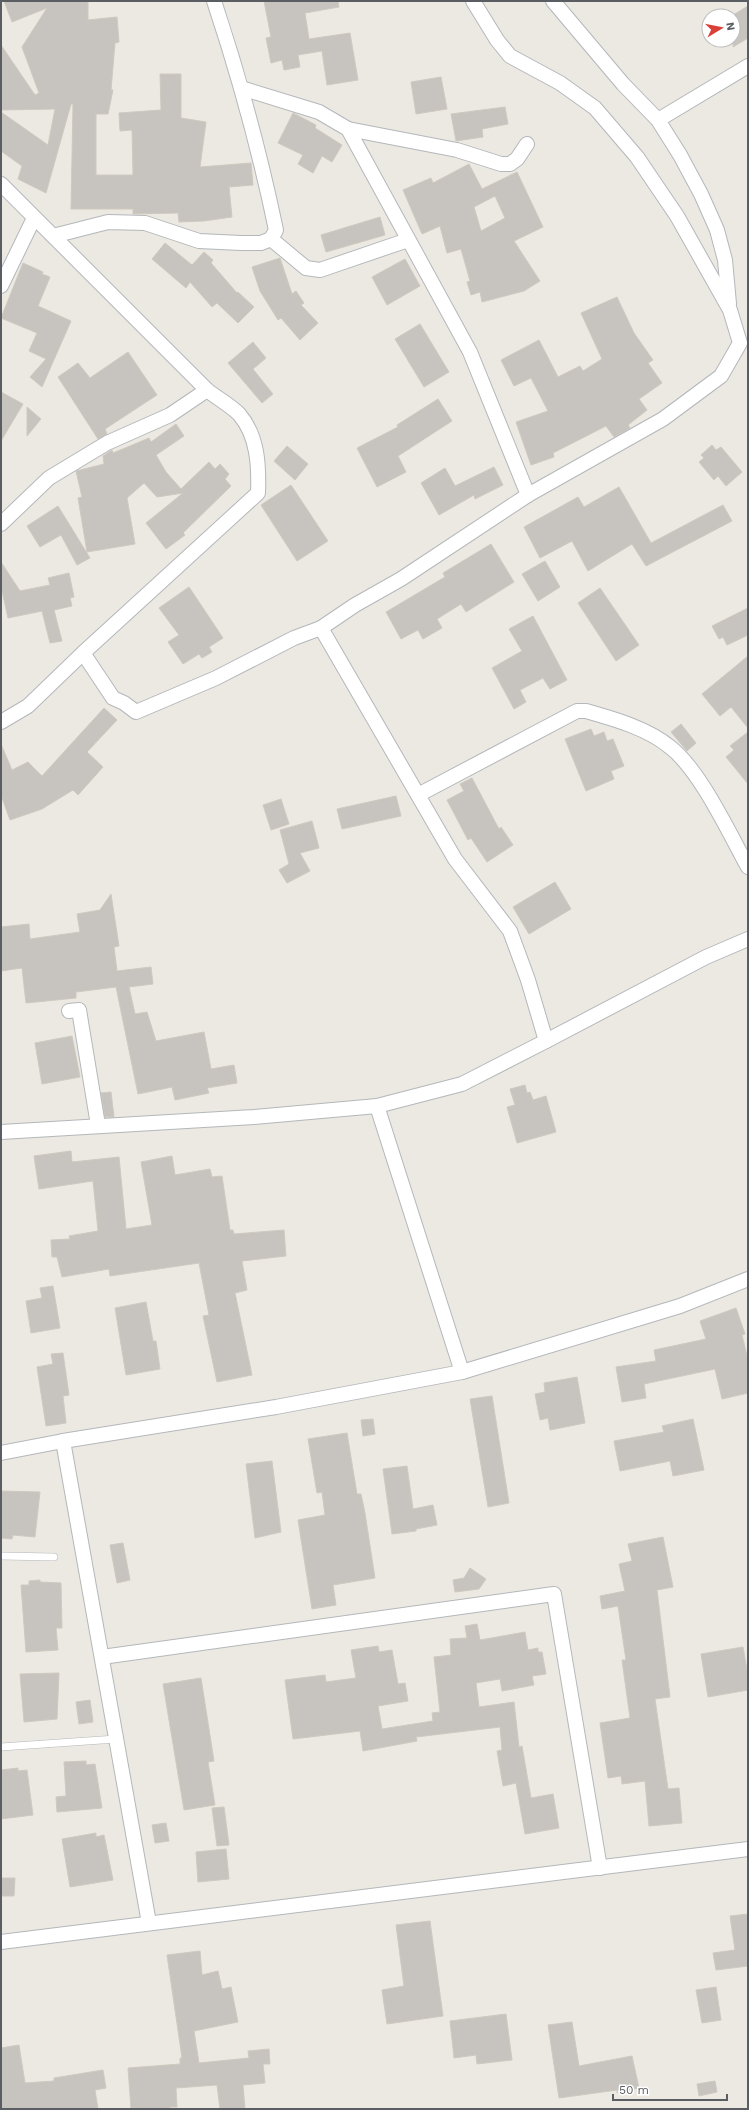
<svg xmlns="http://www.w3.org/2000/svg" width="749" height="2110" font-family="'Work Sans',sans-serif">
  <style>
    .building { fill: #c7c3be; stroke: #cfcac0; fill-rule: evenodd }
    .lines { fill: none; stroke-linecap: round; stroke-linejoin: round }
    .service-casing { stroke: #b4b7bb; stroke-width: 8 }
    .minor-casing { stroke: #b4b7bb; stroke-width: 16 }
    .service { stroke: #fff; stroke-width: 7 }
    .minor { stroke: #fff; stroke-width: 14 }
  </style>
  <rect width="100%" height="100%" fill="#ebe9e1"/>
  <g class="building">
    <path d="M4 1H88V20L117 17 119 42 115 43 111 90H113L108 114H96V175H133L132 130 120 131 119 113 161 110 160 74H181V118L206 122 200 167 251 163 253 185 229 187 232 217 204 221 179 222 178 213 133 214V209H71L73 104H71L46 193 18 179 22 166 1 151V112L48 145 55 109 1 110V45L35 95 39 93 22 47 47 8 12 22Z"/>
    <path d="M264 1H338L339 7 305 13 309 39 350 33 358 80 327 85 322 51 298 55 300 67 284 70 282 60 271 63 266 38 271 37Z"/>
    <path d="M748 6V38L733 47V15Z"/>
    <path d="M441 77 447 109 416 114 411 82Z"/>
    <path d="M505 107 508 124 482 129 483 137 456 141 451 114Z"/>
    <path d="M293 113 316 125 315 128 342 145 332 162 322 156 313 173 298 164 303 155 278 143Z"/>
    <path d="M469 164 482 189 517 172 543 227 514 241 540 281 524 291 482 302 480 292 471 295 467 282 470 281 461 249 447 253 440 226 422 234 403 190 431 178 433 183ZM495 196 505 218 481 231 474 207Z"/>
    <path d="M380 217 385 235 326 252 321 235Z"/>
    <path d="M165 243 192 265 204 252 213 260 211 263 237 293 238 292 254 307 238 323 217 303 212 307 190 282 186 288 152 259Z"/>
    <path d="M280 258 292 294 296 291 304 303 301 305 318 323 300 340 281 318 278 320 260 291 252 267Z"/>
    <path d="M405 259 420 286 387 305 372 277Z"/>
    <path d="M23 263 43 272 42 274 50 277 38 306 71 321 42 387 30 377 46 359 29 351 37 333 1 318Z"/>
    <path d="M617 297 634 333 653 360 648 363 662 383 639 399 647 410 628 425 630 428 614 437 606 426 553 453 554 457 531 465 516 422 548 411 531 378 514 386 501 360 539 340 558 377 580 366 583 371 602 359 581 313Z"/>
    <path d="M420 324 449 372 424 387 395 339Z"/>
    <path d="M253 342 266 358 253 369 273 394 262 403 228 363Z"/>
    <path d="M128 352 157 395 105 429 107 434 98 439 58 377 78 363 90 378Z"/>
    <path d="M1 392 23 404 1 441Z"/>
    <path d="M438 399 452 421 398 456 406 472 377 487 357 448 398 427 397 425Z"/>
    <path d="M27 407 41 419 27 436Z"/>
    <path d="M176 424 184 436 156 455 166 472 181 489 209 462 215 469 220 464 229 474 225 479 231 486 183 533 185 535 166 549 146 523 183 493 157 497 144 483 127 498 135 544 87 552 78 498 82 497 76 471 104 464 103 456 112 450 113 453 149 438 151 442Z"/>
    <path d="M712 445 716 450 721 447 742 472 726 486 718 476 714 480 699 462 704 458 701 455Z"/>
    <path d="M287 446 308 464 295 480 274 461Z"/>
    <path d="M494 467 503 485 475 499 474 495 439 515 421 483 445 468 455 486Z"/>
    <path d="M291 485 328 541 297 561 261 505Z"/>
    <path d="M619 487 651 543 723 505 732 521 646 566 632 544 588 571 572 541 540 558 524 527 578 497 584 507Z"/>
    <path d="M58 506 90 558 77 565 61 535 40 547 27 526Z"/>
    <path d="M491 544 514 582 466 612 461 604 437 619 442 628 423 639 418 630 401 639 386 612 445 577 443 573Z"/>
    <path d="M545 561 560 587 538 601 522 574Z"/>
    <path d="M1 562 20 591 50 585 48 578 69 573 74 597 70 598 72 606 54 610 62 641 50 643 42 611 8 618 1 586Z"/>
    <path d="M189 587 223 638 209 647 212 652 202 658 199 654 183 664 168 642 179 635 159 608Z"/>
    <path d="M600 588 639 645 616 661 578 603Z"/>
    <path d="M748 608V635L727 645 723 637 719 639 712 626Z"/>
    <path d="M533 616 567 680 550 689 543 678 520 690 526 702 514 709 492 668 522 651 509 629Z"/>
    <path d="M748 656V728L731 707 720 716 702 694Z"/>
    <path d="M104 708 117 720 87 752 103 767 78 795 73 790 42 809 10 820 1 795V744L12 770 28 762 42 776Z"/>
    <path d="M681 724 696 743 687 751 671 732Z"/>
    <path d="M591 729 594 736 604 732 607 741 613 739 624 766 611 771 614 779 586 791 565 739Z"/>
    <path d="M748 732V784L726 757 734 750 730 746Z"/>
    <path d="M472 778 499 829 501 827 513 845 487 862 471 838 468 840 447 800 464 791 460 784Z"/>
    <path d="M396 796 401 816 342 829 337 809Z"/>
    <path d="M281 799 289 824 271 830 263 805Z"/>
    <path d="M312 821 319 848 300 853 310 871 287 883 279 870 289 864 280 830Z"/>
    <path d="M555 882 571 909 529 934 513 907Z"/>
    <path d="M111 894 119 946 114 947 117 971 151 967 153 984 129 987 135 1014 147 1012 156 1041 204 1032 211 1069 234 1065 237 1083 207 1088 209 1093 175 1100 172 1087 138 1094 116 987 76 992V998L26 1003 22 968 1 971V927L29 924 30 939 80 932 77 914 100 910Z"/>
    <path d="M72 1036 80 1077 42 1084 35 1043Z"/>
    <path d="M525 1085 527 1093 530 1092 533 1100 546 1096 556 1132 517 1143 507 1107 515 1105 510 1089Z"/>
    <path d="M111 1092 114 1117H105L101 1093Z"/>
    <path d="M71 1151 72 1162 119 1157 126 1229 152 1225 141 1162 172 1156 175 1175 210 1169 212 1177 222 1176 230 1230H233L234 1234 284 1230 286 1256 242 1261 247 1290 235 1293 252 1375 217 1382 203 1316 209 1315 199 1263 110 1276 109 1269 62 1277 57 1257H52L51 1240 70 1239 69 1236 98 1231 93 1181 39 1189 34 1156Z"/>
    <path d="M53 1286 60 1328 31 1333 26 1301 42 1298 40 1288Z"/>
    <path d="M146 1302 153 1341H156L160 1369 126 1375 115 1308Z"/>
    <path d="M736 1308 745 1334 742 1335 748 1360V1393L722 1399 715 1369 644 1384 646 1398 622 1402 616 1367 656 1361 654 1350 706 1339 700 1321Z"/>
    <path d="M63 1353 69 1395 63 1396 66 1423 46 1426 37 1367 53 1364 51 1354Z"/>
    <path d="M577 1377 585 1423 550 1430 548 1418 540 1420 535 1394 545 1392 544 1383Z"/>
    <path d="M492 1396 509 1503 488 1507 470 1399Z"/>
    <path d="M373 1419 375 1434 363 1436 361 1420Z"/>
    <path d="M693 1419 704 1470 673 1476 670 1461 620 1471 614 1441 664 1432 662 1426Z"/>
    <path d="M347 1433 357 1494H361L365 1513 375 1578 333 1585 336 1605 312 1609 298 1520 325 1515 322 1492 317 1493 308 1439Z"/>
    <path d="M272 1461 281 1532 255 1538 246 1464Z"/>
    <path d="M407 1466 413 1509 433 1505 437 1525 416 1529V1531L392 1534 383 1469Z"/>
    <path d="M1 1491 40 1492 35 1537 13 1535 12 1539 1 1538Z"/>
    <path d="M663 1537 673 1587 657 1590 670 1697 655 1699 668 1789 679 1788 682 1823 649 1826 645 1781 622 1784 621 1776 608 1778 600 1723 630 1718 622 1660H626L618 1606 602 1609 600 1596 625 1591 619 1564 632 1561 628 1544Z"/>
    <path d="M123 1543 130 1580 117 1583 110 1545Z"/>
    <path d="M470 1568 486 1579 479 1589 455 1592 453 1580 464 1578Z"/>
    <path d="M40 1580V1582L61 1583 62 1628H56L58 1650 26 1652 21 1585H29V1581Z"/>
    <path d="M477 1624 480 1640 525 1632 528 1650 538 1648V1652H542L546 1674 532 1676 534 1685 502 1691 500 1679 476 1683 479 1707 514 1702 519 1747 522 1746 531 1798 553 1794 559 1828 525 1834 516 1783 503 1786 497 1751 502 1750 500 1727 416 1737 417 1741 363 1751 360 1731 293 1739 285 1680 325 1675 326 1682 356 1678 351 1650 378 1646 379 1652 392 1650 398 1684 405 1683 408 1701 378 1706 382 1729 433 1721 432 1713 440 1712 434 1657 451 1655 450 1639 467 1638 465 1626Z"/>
    <path d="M743 1647 748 1676V1690L708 1697 701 1654Z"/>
    <path d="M59 1673 57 1719 24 1722 20 1674Z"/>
    <path d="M201 1678 214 1761 208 1762 215 1805 184 1810 163 1684Z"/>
    <path d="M90 1700 93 1722 79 1724 76 1702Z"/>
    <path d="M86 1761V1765L95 1764 102 1808 57 1812 56 1797 66 1796 64 1762Z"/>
    <path d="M18 1768V1771L27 1770 33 1815 1 1819V1770Z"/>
    <path d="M224 1807 229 1845 217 1846 212 1808Z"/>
    <path d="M166 1823 169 1841 155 1843 152 1825Z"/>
    <path d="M96 1833V1837L104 1835 113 1880 70 1887 62 1839Z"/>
    <path d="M226 1849 229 1879 198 1882 196 1852Z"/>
    <path d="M1 1878H15L14 1896H1Z"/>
    <path d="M748 1914V1966L716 1970 713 1953 735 1950 730 1916Z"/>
    <path d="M430 1921 443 2016 387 2024 382 1990 404 1986 396 1925Z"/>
    <path d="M200 1951 202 1975 218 1971 222 1989 231 1987 238 2022 194 2031 199 2063 249 2058 248 2051 269 2049 270 2064H263L265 2083 243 2085 245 2109H220L217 2085 176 2088 177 2107H170V2109H131L128 2068 180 2064V2058H182L167 1955Z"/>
    <path d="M716 1987 721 2020 702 2023 696 1990Z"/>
    <path d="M506 2014 512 2060 477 2064 476 2055 454 2058 450 2021Z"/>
    <path d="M572 2022 579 2066 632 2056 639 2088 617 2093V2090L559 2098 548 2025Z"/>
    <path d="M19 2045 25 2083 54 2081V2078L103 2070 106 2088 95 2090 98 2109H1V2048Z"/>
    <path d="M715 2081 717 2092 699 2096 697 2084Z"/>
  </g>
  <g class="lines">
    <g class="service-casing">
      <g id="service">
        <path d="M1 1556 54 1557"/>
        <path d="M1 1747 116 1739"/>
      </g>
    </g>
    <g class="minor-casing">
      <g id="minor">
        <path d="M553 1 623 84 658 120 680 155 701 194 717 230 725 260 729 304"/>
        <path d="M241 88 319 112 348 129 470 352 528 495"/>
        <path d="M658 120 748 66"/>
        <path d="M348 129 457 150 501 164H510L517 159 527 144"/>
        <path d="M1 184 207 390C217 398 230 405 239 414 258 436 259 466 258 493L83 653 28 706 1 722"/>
        <path d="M53 236 108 222 145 223 199 241 241 243H261L271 239 276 230C260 153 239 76 214 1"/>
        <path d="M271 239 306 268 320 270 408 240"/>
        <path d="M1 286 34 218"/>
        <path d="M1 524 49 478 107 443 170 415 207 390"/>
        <path d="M83 653 113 698 124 703 136 712 216 678 294 638 321 628 355 605 401 579 528 495 663 419 721 376 740 343 730 310 677 216 637 157 595 108 560 83 510 56 497 40 473 1"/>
        <path d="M418 795 577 711H586C614 719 647 728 670 747 700 770 729 833 748 867"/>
        <path d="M69 1011 79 1010 98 1125"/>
        <path d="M546 1041 706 957 748 939"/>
        <path d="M1 1132 254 1117 377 1106 462 1084 546 1041 528 980 510 931 455 859 321 628"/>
        <path d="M462 1372 680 1306 748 1279"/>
        <path d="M63 1441 149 1923"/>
        <path d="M1 1453 63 1441 276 1407 462 1372 377 1106"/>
        <path d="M102 1657 554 1594 600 1868"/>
        <path d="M1 1942 748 1849"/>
      </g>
    </g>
    <use href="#service" class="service"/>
    <use href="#minor" class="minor"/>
  </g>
  <rect width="749" height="2110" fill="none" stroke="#5a5d61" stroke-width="4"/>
  <g transform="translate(721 28) rotate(80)"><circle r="19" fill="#ffffff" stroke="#bdbec0"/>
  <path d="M0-3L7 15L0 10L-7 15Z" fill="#da4038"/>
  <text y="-6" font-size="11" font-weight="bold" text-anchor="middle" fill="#5a5d61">N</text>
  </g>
  <path d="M613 2094v6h114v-6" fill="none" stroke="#5a5d61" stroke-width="2"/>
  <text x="619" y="2094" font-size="12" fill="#5a5d61" stroke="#ffffff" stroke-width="3" paint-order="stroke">50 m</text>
</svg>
